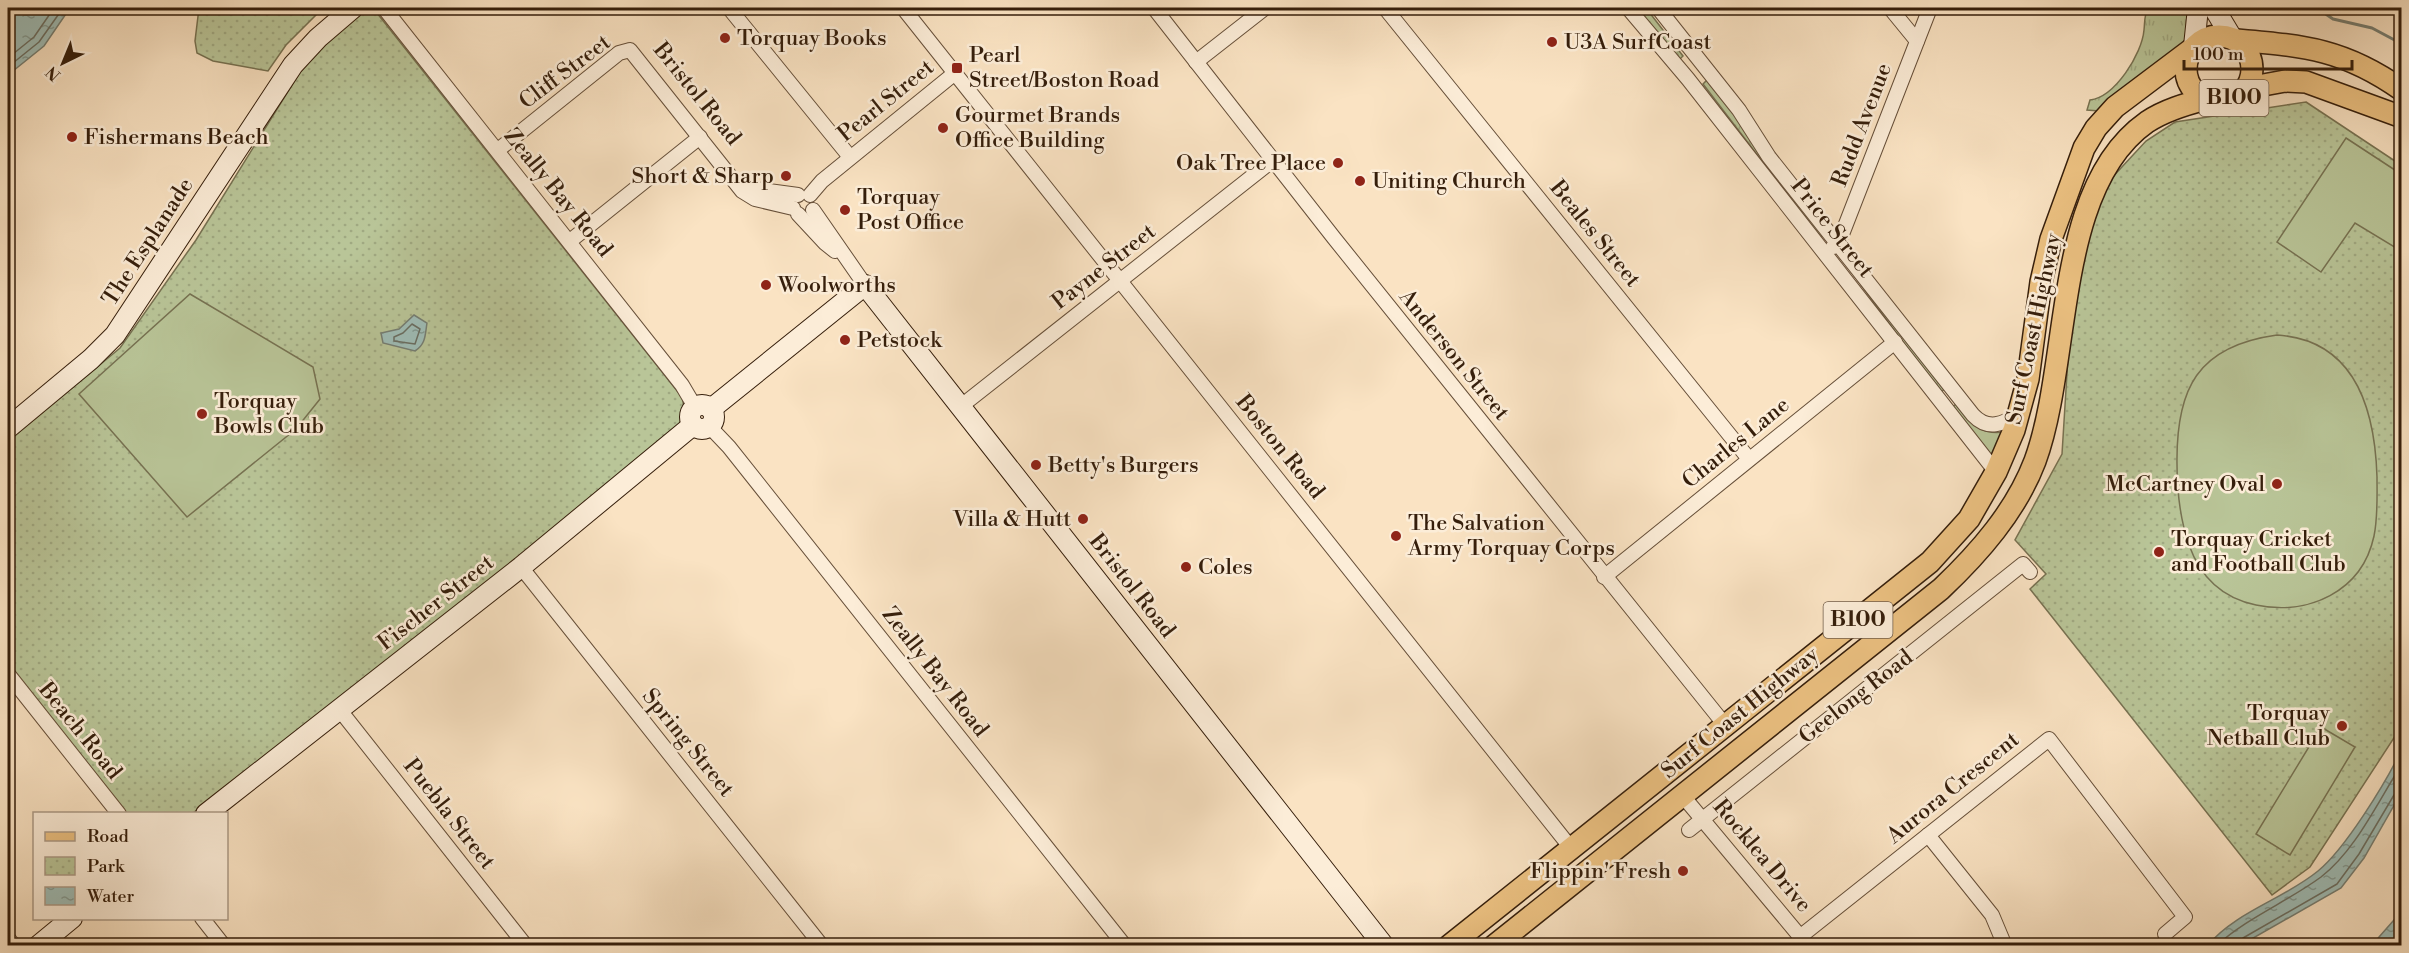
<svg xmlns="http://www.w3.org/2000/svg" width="2409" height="953" font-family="'Libre Bodoni',serif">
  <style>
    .grass { fill: url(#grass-tufts); stroke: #777252; stroke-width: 1.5 }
    .park { fill: url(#park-dots); stroke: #777252; stroke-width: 1.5 }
    .pitch { fill: #b9c598; stroke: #777252; stroke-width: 1.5 }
    .water { fill: url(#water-ripples); stroke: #757e73; stroke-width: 1.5 }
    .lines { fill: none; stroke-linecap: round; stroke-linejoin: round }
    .shore { stroke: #6a6e62; stroke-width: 1.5 }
    .stream { stroke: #757e73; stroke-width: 3 }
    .street-casing { stroke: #664f39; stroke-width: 16 }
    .secondary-casing { stroke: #351e0b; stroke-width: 22 }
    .primary-casing { stroke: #351e0b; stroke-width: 24 }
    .street { stroke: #fcedd8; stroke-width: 14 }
    .secondary { stroke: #fcedd8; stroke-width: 20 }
    .primary { stroke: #edc282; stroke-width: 21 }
    .poi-dot { fill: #8f2418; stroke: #fcedd8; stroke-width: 2 }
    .labels { text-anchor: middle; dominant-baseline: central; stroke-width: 5; stroke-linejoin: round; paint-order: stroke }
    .shield { fill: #fcedd8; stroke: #715c48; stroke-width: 1.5 }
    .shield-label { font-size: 21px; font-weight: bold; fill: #351e0b }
    .poi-label { font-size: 22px; fill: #351e0b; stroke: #fcedd8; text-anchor: start }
    .street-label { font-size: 22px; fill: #351e0b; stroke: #fcedd8 }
  </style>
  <defs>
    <pattern id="grass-tufts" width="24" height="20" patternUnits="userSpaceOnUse" patternTransform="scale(1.5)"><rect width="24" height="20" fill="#b9c598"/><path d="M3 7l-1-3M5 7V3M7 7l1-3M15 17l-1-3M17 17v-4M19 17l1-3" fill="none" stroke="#a0a982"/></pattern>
    <pattern id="park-dots" width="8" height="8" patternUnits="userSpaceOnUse" patternTransform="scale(1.5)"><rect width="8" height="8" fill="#b9c598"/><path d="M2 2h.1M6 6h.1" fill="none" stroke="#a0a982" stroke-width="1.8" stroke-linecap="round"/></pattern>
    <pattern id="water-ripples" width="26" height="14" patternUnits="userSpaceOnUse" patternTransform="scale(1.5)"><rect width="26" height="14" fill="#9fbeb8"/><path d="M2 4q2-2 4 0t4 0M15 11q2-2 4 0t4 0" fill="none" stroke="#829a94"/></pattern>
  </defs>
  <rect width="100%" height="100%" fill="#fae3c3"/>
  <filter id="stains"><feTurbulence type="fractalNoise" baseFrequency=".00333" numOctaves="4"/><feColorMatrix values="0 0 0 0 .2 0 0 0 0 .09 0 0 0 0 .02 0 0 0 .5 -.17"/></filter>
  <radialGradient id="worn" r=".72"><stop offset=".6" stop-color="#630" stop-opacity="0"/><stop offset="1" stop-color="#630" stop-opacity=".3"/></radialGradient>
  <g class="grass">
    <path d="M1639 8H1646L1683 56 1679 60 1639 12Z"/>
    <path d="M2148 8H2194L2188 35 2182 44 2099 111 2087 110 2090 100C2115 97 2142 54 2144 30 2145 21 2144 16 2148 8Z"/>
    <path d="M1708 79 1825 233 1821 238 1703 84Z"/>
    <path d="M1839 255 1947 387 1940 393Z"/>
    <path d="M1958 403C1973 423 1977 435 2004 432L1992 457 1952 407Z"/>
  </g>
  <g class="park">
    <path d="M199 8H323L286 45 268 71 213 61 197 53 195 41Z"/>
    <path d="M373 8 682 397C687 416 681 425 669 440L193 813H125L8 664V441L120 348 196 240 300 72 320 49 365 10Z"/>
    <path d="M2306 102 2401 165V727L2310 867 2272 895 2030 589 2046 574 2015 540 2062 454 2068 357 2086 238 2108 182 2146 141 2175 122Z"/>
  </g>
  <g class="pitch">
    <path d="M2346 138 2401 174V251L2355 223 2321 272 2277 242Z"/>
    <path d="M190 294 313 367 320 399 296 429 187 517 79 394Z"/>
    <path d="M2277 335C2356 340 2375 411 2377 477 2377 496 2378 517 2374 536 2362 592 2308 616 2256 605 2222 598 2200 576 2189 545 2180 519 2177 491 2177 464 2176 389 2197 346 2277 335Z"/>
    <path d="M2321 727 2355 747 2290 855 2256 834Z"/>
  </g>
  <g class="water">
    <path d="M8 8H70L44 46 8 75Z"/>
    <path d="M414 315 427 323C425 335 426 344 415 351L383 343 381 333 399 329Z"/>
    <path d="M2401 751V793L2364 858 2341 888 2241 945H2208C2237 911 2284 899 2318 871 2345 849 2385 784 2401 751Z"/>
    <path d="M2401 912V945H2372Z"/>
  </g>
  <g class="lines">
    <g class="shore">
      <path d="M8 58 34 37 54 8"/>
      <path d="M8 67 39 42 63 8"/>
      <path d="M412 324 420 329 415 344 394 341V337L403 333Z"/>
      <path d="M2216 946C2248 917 2287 902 2321 877 2356 850 2378 801 2402 764"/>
      <path d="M2240 946 2243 938 2337 884 2359 854 2394 795 2402 791"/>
    </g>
    <path class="stream" d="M2317 8 2333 19 2372 28 2402 44"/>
    <g class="street-casing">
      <g id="street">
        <path d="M384 8 682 385 695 407"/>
        <path d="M729 8 850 157"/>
        <path d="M903 8 1571 848"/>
        <path d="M1154 8 1334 238 1725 725"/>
        <path d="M1385 8 1749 459"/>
        <path d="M1628 8 1688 79 1996 472"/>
        <path d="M1658 8 1739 110 1769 157 1973 415C1988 431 2003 424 2019 414"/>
        <path d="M1890 8 1917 41"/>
        <path d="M1196 62 1265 8"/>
        <path d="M498 150 619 53 630 50 742 191 755 199 793 208"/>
        <path d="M743 184 755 189 798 195"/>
        <path d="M810 195 822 181 955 73"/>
        <path d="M813 210 865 285"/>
        <path d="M798 214 825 243 835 251"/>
        <path d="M570 241 700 137"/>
        <path d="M1833 247 1839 242 1930 8"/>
        <path d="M960 407 1273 160"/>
        <path d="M709 426 729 447 1125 946"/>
        <path d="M521 567 822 946"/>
        <path d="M1604 577 1895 342"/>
        <path d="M8 674 119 814"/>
        <path d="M339 709 526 946"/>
        <path d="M1682 795 1808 946"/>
        <path d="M1689 830 2023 564 2030 572"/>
        <path d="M1928 835 1992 915 2005 946"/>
        <path d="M202 918 224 946"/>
        <path d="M1801 936 2049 739 2185 917 2165 934"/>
        <path d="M8 938 14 946"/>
      </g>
    </g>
    <g class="secondary-casing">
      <g id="secondary">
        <path d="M2214 8 2232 38"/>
        <path d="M2194 46 2198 8"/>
        <circle cx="702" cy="417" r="12"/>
        <path d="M711 409 865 285 1384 946"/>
        <path d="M8 428 91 359 115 335 293 65 318 38 353 8"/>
        <path d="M206 814 521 567 693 425"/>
        <path d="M38 946 72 918"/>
      </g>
    </g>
    <g class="primary-casing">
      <g id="primary">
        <circle cx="2219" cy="69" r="33"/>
        <path d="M2237 40C2305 46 2344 49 2402 90"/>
        <path d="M2247 88 2285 81 2306 82 2402 117"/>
        <path d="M1449 946 1930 562 1969 519 1996 472 2014 430 2028 379 2041 282 2051 239 2084 148 2096 128 2115 107 2192 49"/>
        <path d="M1494 946 1941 589C1979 553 2016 511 2035 461 2072 361 2053 188 2147 122 2165 110 2186 104 2206 99"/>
      </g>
    </g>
    <use href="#street" class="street"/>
    <use href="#secondary" class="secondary"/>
    <use href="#primary" class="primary"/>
  </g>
  <g class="poi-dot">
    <circle cx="725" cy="38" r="6"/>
    <circle cx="1552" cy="42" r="6"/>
    <rect x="951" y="62" width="12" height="12" rx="3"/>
    <circle cx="943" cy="128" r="6"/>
    <circle cx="72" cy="137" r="6"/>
    <circle cx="1338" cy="163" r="6"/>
    <circle cx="786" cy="176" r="6"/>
    <circle cx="1360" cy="181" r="6"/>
    <circle cx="845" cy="210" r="6"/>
    <circle cx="766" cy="285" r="6"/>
    <circle cx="845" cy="340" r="6"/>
    <circle cx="202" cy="414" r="6"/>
    <circle cx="1036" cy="465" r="6"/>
    <circle cx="2277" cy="484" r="6"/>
    <circle cx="1083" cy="519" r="6"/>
    <circle cx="1396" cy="536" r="6"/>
    <circle cx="2159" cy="552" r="6"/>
    <circle cx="1186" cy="567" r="6"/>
    <circle cx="2342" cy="726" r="6"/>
    <circle cx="1683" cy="871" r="6"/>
  </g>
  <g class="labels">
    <g class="shield">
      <rect x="2199.5" y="80" width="69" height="36" rx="4.5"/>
      <rect x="1823.5" y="602" width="69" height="36" rx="4.5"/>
    </g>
    <g class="shield-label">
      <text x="2234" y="98">B100</text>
      <text x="1858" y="620">B100</text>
    </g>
    <g class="poi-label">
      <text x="737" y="38">Torquay Books</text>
      <text x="1564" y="42">U3A SurfCoast</text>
      <text x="969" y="55">Pearl<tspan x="969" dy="25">Street/Boston Road</tspan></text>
      <text x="955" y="115">Gourmet Brands<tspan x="955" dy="25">Office Building</tspan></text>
      <text x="84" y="137">Fishermans Beach</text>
      <text x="1326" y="163" text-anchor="end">Oak Tree Place</text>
      <text x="774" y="176" text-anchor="end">Short &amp; Sharp</text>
      <text x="1372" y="181">Uniting Church</text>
      <text x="857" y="197">Torquay<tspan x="857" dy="25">Post Office</tspan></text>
      <text x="778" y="285">Woolworths</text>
      <text x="857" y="340">Petstock</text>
      <text x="214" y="401">Torquay<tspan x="214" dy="25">Bowls Club</tspan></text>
      <text x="1048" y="465">Betty's Burgers</text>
      <text x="2265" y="484" text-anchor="end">McCartney Oval</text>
      <text x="1071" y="519" text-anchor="end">Villa &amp; Hutt</text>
      <text x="1408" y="523">The Salvation<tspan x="1408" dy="25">Army Torquay Corps</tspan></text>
      <text x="2171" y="539">Torquay Cricket<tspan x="2171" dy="25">and Football Club</tspan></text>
      <text x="1198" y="567">Coles</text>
      <text x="2330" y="713" text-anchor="end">Torquay<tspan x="2330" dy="25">Netball Club</tspan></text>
      <text x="1671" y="871" text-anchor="end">Flippin' Fresh</text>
    </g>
    <g class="street-label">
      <text transform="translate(565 72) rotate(-37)">Cliff Street</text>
      <text transform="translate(697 94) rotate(51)">Bristol Road</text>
      <text transform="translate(886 101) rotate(-39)">Pearl Street</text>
      <text transform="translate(1862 125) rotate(-69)">Rudd Avenue</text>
      <text transform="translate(558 193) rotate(51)">Zeally Bay Road</text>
      <text transform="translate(1832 228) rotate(52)">Price Street</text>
      <text transform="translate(1595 234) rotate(51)">Beales Street</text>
      <text transform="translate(148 242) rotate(-57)">The Esplanade</text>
      <text transform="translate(1104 267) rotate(-38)">Payne Street</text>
      <text transform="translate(2034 329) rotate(-78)">Surf Coast Highway</text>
      <text transform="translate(1454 355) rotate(51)">Anderson Street</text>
      <text transform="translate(1736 443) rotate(-39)">Charles Lane</text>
      <text transform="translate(1280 447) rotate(51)">Boston Road</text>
      <text transform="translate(1132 586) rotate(52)">Bristol Road</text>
      <text transform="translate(436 603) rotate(-38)">Fischer Street</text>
      <text transform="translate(935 672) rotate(52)">Zeally Bay Road</text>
      <text transform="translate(1856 697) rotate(-38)">Geelong Road</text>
      <text transform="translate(1740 713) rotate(-39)">Surf Coast Highway</text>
      <text transform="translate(80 731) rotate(51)">Beach Road</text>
      <text transform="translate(688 743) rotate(51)">Spring Street</text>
      <text transform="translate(1953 788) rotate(-39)">Aurora Crescent</text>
      <text transform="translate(449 814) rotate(52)">Puebla Street</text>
      <text transform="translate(1762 856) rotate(50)">Rocklea Drive</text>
    </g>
  </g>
  <rect width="2409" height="953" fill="none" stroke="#fae3c3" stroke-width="30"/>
  <rect x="9" y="9" width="2391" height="935" fill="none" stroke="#351e0b" stroke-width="3"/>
  <rect x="15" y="15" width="2379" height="923" fill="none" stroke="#351e0b" stroke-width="1.5"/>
  <rect x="33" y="812" width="195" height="108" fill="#fcedd8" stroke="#ac9a86" stroke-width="1.5"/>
  <rect x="45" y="832" width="30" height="9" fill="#edc282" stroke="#ac9a86" stroke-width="1.5"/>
  <text x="87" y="842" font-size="18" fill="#351e0b">Road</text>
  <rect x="45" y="857" width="30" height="18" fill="url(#park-dots)" stroke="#ac9a86" stroke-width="1.5"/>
  <text x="87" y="872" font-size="18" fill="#351e0b">Park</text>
  <rect x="45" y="887" width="30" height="18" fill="url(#water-ripples)" stroke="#ac9a86" stroke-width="1.5"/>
  <text x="87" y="902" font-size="18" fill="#351e0b">Water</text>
  <g transform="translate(63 63) rotate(223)" stroke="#fcedd8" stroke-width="4.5" paint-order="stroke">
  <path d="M0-4.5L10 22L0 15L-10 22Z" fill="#351e0b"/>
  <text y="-9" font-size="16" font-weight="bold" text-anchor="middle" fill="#351e0b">N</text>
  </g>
  <path d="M2184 60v9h168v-9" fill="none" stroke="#351e0b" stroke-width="3"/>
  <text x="2193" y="60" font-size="18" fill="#351e0b" stroke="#fcedd8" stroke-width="4.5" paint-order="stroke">100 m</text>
  <rect width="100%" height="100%" filter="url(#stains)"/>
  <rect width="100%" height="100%" fill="url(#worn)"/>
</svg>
